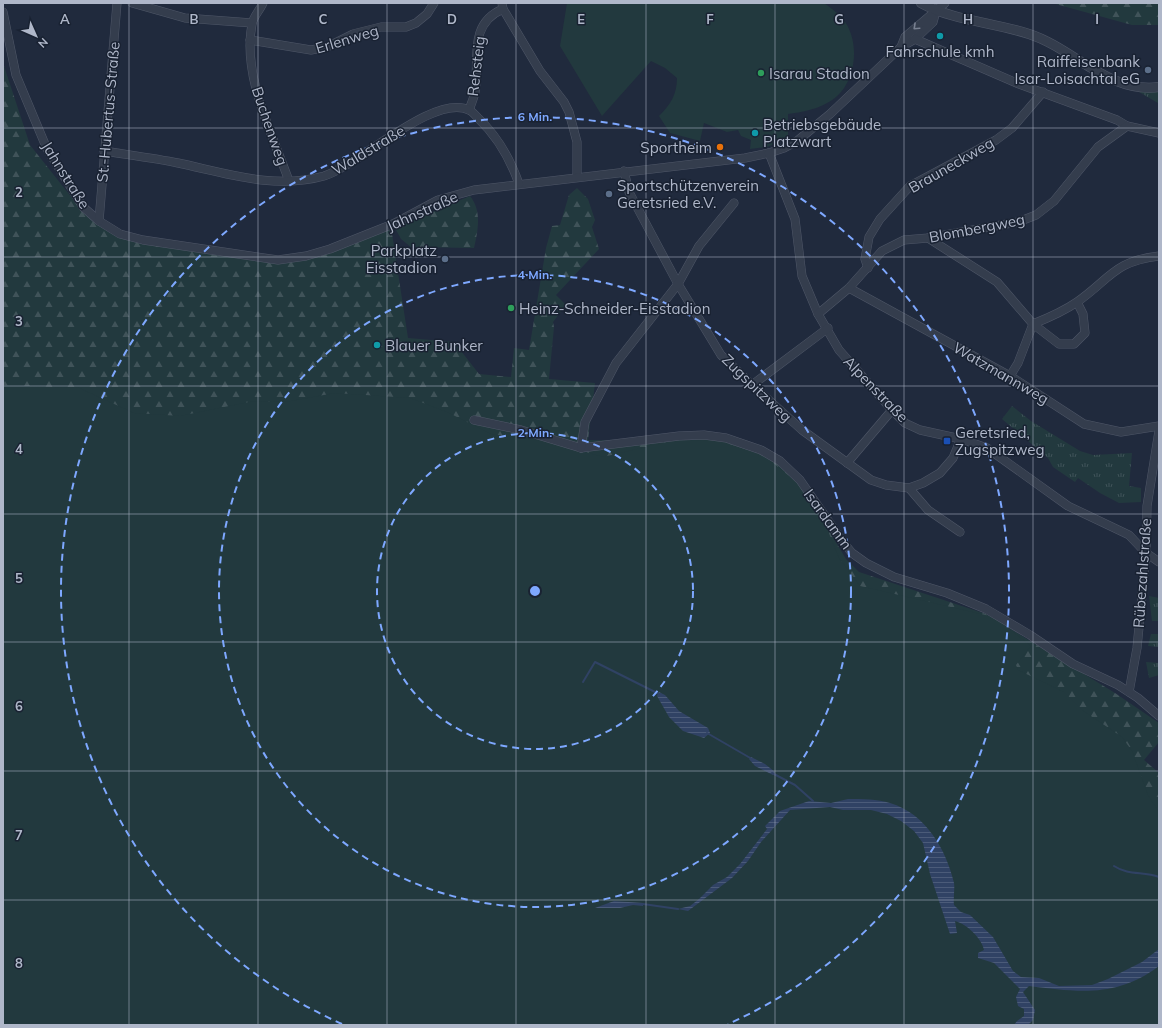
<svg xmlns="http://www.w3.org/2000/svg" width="1162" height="1028" font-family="Mulish,sans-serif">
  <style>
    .grass { fill: url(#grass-tufts) }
    .forest { fill: url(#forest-firs) }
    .park { fill: #22393e }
    .water { fill: url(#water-rules) }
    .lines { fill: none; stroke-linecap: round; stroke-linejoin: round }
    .stream { stroke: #304264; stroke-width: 2 }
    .minor-casing { stroke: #4f5768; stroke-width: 9 }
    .tertiary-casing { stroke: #4f5768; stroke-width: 10 }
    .minor { stroke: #343d4d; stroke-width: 8 }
    .tertiary { stroke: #343d4d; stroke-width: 9 }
    .oneway { stroke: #788091 }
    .grid { fill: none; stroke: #afb7c9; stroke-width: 1; stroke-opacity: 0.55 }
    .ring { fill: none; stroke: #7ea8ff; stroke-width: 2; stroke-dasharray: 7 5 }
    .culture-dot { fill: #0f9aa8; stroke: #192232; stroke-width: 1.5 }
    .service-dot { fill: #5c6f8a; stroke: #192232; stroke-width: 1.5 }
    .leisure-dot { fill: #2e9e5b; stroke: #192232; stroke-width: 1.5 }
    .food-dot { fill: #e8710a; stroke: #192232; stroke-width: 1.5 }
    .transit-dot { fill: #1a4fb4; stroke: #192232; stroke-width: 1.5 }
    .labels { text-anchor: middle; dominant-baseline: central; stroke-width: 3; stroke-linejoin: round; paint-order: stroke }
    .street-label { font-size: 15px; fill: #afb7c9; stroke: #192232 }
    .poi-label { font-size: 15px; fill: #afb7c9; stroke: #192232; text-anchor: start }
    .grid-label { font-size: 13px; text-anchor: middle; font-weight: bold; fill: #afb7c9; stroke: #192232; stroke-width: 3; stroke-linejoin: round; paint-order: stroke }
    .centre { fill: #7ea8ff; stroke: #192232; stroke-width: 2 }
    .ring-label { font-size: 12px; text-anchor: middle; font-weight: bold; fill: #7ea8ff; stroke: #192232; stroke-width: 3; stroke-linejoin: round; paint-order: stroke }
  </style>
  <defs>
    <pattern id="grass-tufts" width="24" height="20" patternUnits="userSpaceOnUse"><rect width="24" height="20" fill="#22393e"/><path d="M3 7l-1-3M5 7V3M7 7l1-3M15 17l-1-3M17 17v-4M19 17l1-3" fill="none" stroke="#405359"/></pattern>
    <pattern id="forest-firs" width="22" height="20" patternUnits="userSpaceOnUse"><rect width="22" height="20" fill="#22393e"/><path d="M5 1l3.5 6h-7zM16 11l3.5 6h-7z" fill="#405359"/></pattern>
    <pattern id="water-rules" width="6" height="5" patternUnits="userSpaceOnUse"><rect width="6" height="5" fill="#304264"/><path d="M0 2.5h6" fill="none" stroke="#4b5b79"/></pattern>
  </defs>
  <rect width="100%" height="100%" fill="#202a3d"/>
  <g class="grass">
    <path d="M1159 91 1158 103 1139 92Z"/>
    <path d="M1012 406 1031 421 1080 451 1093 455 1132 453 1129 486 1141 488V502L1119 503 1100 493 1078 478 1075 482 1053 467 1048 458 1002 419Z"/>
    <path d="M1149 596 1159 598V621H1152Z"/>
    <path d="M1151 634H1159V647L1148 646Z"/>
    <path d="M1146 662 1159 663V675L1149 678Z"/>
  </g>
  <g class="forest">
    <path d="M1052 3H1159V25H1132Z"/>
    <path d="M3 63 30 145 80 208 119 236 278 263 391 227 408 338 454 342 479 374 511 377 514 348 529 350 546 248 552 226 560 225 569 195 577 188 588 199 595 220 592 227 599 249 556 295 566 305 553 322 554 327 549 379 595 383 588 440 668 441 704 437 725 440 779 463 799 481 846 559 859 572 986 614 1115 693 1159 723V742L1144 760 1159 773V934L3 996Z"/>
    <path d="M470 196C482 211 478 230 474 248L411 247 401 239 395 228Z"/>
  </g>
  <g class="park">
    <path d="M567 3H824C831 8 838 13 843 19 859 39 857 73 841 92 828 107 806 112 788 114V138L767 147 750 149 751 140 741 136 738 130 727 132 704 123 700 141 670 133 659 116C670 105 677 95 677 78L665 68 651 61 602 116 560 46Z"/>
    <path d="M3 385 79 388 134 413 180 416 249 402 291 401 335 393 410 398 447 412 491 434 551 442 603 457 671 441 717 440 763 455 798 483 826 526 839 558 860 586 994 617 1031 646 1016 665 1018 670 1064 692 1082 710 1122 737 1132 751 1148 795 1159 812V1025H3Z"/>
  </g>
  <g class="water">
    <path d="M659 692 665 695 679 711 708 728 710 733 704 738 683 731 669 717 657 696Z"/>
    <path d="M751 757 765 764 775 772 773 775 755 766 749 759Z"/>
    <path d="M848 799C861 799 878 799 890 803 926 814 946 849 954 883 955 890 953 898 954 905L961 912 970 915 993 937 1013 971 1021 977 1039 978 1059 986 1092 985 1108 979 1142 962 1159 949V966C1117 998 1078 992 1029 986L1023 992 1035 1010 1033 1020 1028 1025H1014L1017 1021 1024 1016V1009L1018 1006 1016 997 1020 989 994 963 978 958V953L984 950C982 939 967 924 955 921L957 933 950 934 930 874 923 843 914 831 901 821 887 814 871 810H843L830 807 790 810 761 842 748 861 732 878 688 911 678 909 690 906 699 899 713 885 727 877 740 864 767 829 765 826 780 811 809 801 831 803Z"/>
    <path d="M614 901 643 903V906L633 905 620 908H595Z"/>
  </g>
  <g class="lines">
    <g class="stream">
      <path d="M583 682 595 662 659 694"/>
      <path d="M707 733 752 759"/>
      <path d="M772 773 795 785 813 801"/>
      <path d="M1114 866C1129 876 1143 871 1159 877"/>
      <path d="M643 904 678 909"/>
    </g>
    <g class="minor-casing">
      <g id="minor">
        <path d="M132 3 185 18 252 23"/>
        <path d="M263 3C260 10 253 17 252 24 242 76 272 133 289 181"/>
        <path d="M502 3 503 9 540 71 564 102 569 112 577 142V176"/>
        <path d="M3 12 16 75 47 149 83 207 99 221 120 234 143 240 278 260 306 256 330 249 393 224 438 200 474 190 745 158 769 153 784 148 797 141 830 114 901 47 915 39 933 22 936 11"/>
        <path d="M915 39 1019 84 1117 120 1127 126 1159 133"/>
        <path d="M250 40 311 50 327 47 353 34 381 27H406L416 23 427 14 434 3"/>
        <path d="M901 47 905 37 945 3"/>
        <path d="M469 110C471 104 474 98 475 92 480 61 467 24 503 9"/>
        <path d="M104 151C129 155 154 158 178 163 226 173 275 190 324 176 359 165 434 93 469 110 472 111 476 116 478 118 498 137 510 158 519 184"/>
        <path d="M769 153 795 219 802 276 818 314 839 350 892 410 905 423 920 430 961 439 987 448 1068 506 1129 535 1146 553 1159 562"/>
        <path d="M624 171 629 192 678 284 721 355 752 385 802 430 871 480 886 485 909 488 923 483 940 473 953 458 961 439"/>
        <path d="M99 221 117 3"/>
        <path d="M928 238 997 282 1033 324 1018 363 1010 376"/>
        <path d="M868 268 865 259 869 237 880 219 910 186 996 140 1012 128 1043 92"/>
        <path d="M849 288 1010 376 1084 424 1121 432 1159 426"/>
        <path d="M1077 302 1083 314 1085 333 1074 344H1059L1033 324C1048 318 1064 311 1077 302 1110 279 1114 261 1159 256"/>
        <path d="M818 314 849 288 882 251 904 240 928 238 1018 222 1036 215 1054 201 1098 147 1127 126"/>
        <path d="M752 385 828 328"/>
        <path d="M474 420 521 430 581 448 679 436 704 435 726 438 761 450 780 461 800 480 843 542 852 553 866 563 894 577 947 593 986 609 1030 635 1073 664 1118 685 1138 698 1159 716"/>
        <path d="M581 448 585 422 616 363 678 284 699 246 734 203"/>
        <path d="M847 463 892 410"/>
        <path d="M909 488 928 510 960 532"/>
        <path d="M1129 692 1137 648 1146 553 1147 506 1159 431"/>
      </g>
    </g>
    <g class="tertiary-casing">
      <path id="tertiary" d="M921 3C954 21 993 22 1029 34 1073 48 1109 94 1159 87"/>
    </g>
    <use href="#minor" class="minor"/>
    <use href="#tertiary" class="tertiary"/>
  </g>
  <defs><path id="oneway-chevron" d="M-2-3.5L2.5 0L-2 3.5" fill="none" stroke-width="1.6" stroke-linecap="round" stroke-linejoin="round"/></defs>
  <use class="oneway" href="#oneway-chevron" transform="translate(916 27) rotate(137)"/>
  <path class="grid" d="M129 3V1025M258 3V1025M387 3V1025M516 3V1025M646 3V1025M775 3V1025M904 3V1025M1033 3V1025M3 128H1159M3 257H1159M3 386H1159M3 514H1159M3 642H1159M3 771H1159M3 900H1159"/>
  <g class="ring">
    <circle cx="535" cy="591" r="158"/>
    <circle cx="535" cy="591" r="316"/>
    <path d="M342 1024A474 474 0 1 1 728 1024"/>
  </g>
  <g class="culture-dot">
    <circle cx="940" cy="36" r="4"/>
    <circle cx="755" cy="133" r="4"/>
    <circle cx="377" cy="345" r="4"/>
  </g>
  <g class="service-dot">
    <circle cx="1148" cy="70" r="4"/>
    <circle cx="609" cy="194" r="4"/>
    <circle cx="445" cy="259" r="4"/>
  </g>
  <g class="leisure-dot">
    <circle cx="761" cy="73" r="4"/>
    <circle cx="511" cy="308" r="4"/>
  </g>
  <circle class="food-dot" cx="720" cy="147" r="4"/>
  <rect class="transit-dot" x="943" y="437" width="8" height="8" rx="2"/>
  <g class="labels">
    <g class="street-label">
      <text transform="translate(347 39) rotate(-17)">Erlenweg</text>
      <text transform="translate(476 66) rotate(-83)">Rehsteig</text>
      <text transform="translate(108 112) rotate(-85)">St.-Hubertus-Straße</text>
      <text transform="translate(270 126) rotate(71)">Buchenweg</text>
      <text transform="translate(368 150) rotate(-31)">Waldstraße</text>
      <text transform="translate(951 165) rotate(-30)">Brauneckweg</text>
      <text transform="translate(66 175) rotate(58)">Jahnstraße</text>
      <text transform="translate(422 211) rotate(-24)">Jahnstraße</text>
      <text transform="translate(977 228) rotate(-11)">Blombergweg</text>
      <text transform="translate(1001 373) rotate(30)">Watzmannweg</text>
      <text transform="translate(757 388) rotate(44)">Zugspitzweg</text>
      <text transform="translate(876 389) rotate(46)">Alpenstraße</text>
      <text transform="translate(828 519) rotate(54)">Isardamm</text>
      <text transform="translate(1142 573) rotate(-86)">Rübezahlstraße</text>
    </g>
    <g class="poi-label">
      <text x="940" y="51" text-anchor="middle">Fahrschule kmh</text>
      <text x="1140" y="61" text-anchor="end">Raiffeisenbank<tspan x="1140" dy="17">Isar-Loisachtal eG</tspan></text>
      <text x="769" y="73">Isarau Stadion</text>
      <text x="763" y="124">Betriebsgebäude<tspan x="763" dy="17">Platzwart</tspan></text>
      <text x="712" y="147" text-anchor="end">Sportheim</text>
      <text x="617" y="185">Sportschützenverein<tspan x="617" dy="17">Geretsried e.V.</tspan></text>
      <text x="437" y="250" text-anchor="end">Parkplatz<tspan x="437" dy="17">Eisstadion</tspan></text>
      <text x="519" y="308">Heinz-Schneider-Eisstadion</text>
      <text x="385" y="345">Blauer Bunker</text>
      <text x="955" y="432">Geretsried,<tspan x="955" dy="17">Zugspitzweg</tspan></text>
    </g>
  </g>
  <g class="grid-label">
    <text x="65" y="24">A</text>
    <text x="194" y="24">B</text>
    <text x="323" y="24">C</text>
    <text x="452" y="24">D</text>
    <text x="581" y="24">E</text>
    <text x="710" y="24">F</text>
    <text x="839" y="24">G</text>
    <text x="968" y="24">H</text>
    <text x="1097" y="24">I</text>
    <text x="19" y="197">2</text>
    <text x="19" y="326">3</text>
    <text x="19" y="454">4</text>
    <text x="19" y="583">5</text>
    <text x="19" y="711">6</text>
    <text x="19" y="840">7</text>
    <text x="19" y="968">8</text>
  </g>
  <circle cx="535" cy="591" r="6" class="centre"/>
  <g class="ring-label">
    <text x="535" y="121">6 Min.</text>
    <text x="535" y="279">4 Min.</text>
    <text x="535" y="437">2 Min.</text>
  </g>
  <rect width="1162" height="1028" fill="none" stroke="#afb7c9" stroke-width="8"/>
  <g transform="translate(36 36) rotate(135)" stroke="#192232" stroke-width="3" paint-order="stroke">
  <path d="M0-3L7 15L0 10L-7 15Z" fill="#afb7c9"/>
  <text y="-6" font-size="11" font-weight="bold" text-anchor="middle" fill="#afb7c9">N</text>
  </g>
</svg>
